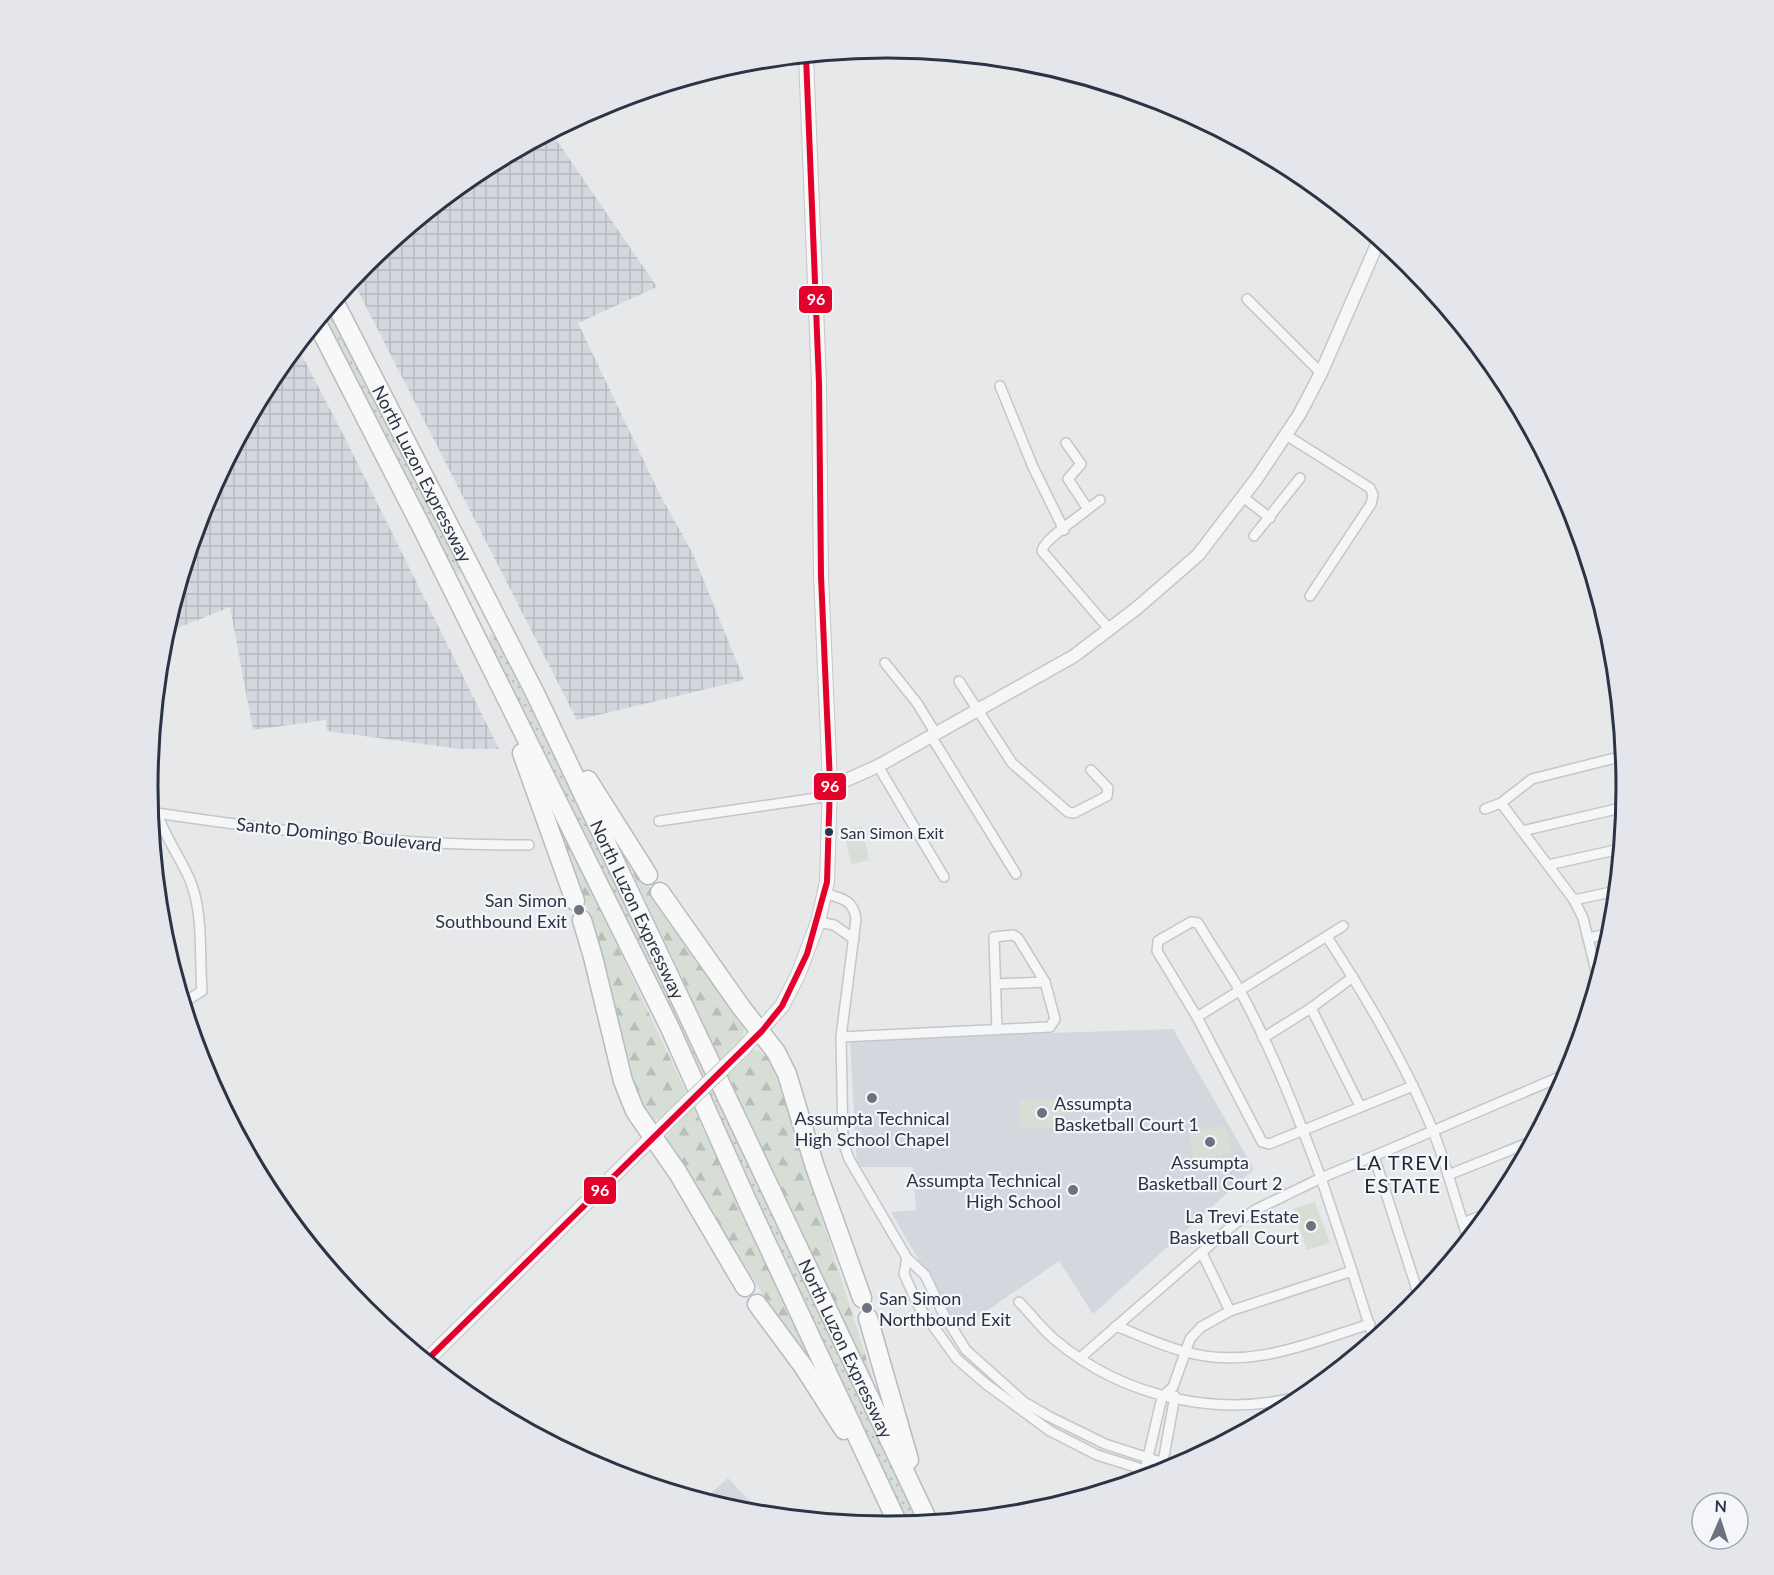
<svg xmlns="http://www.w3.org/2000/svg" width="1774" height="1575" font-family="Lato,sans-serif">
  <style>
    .built { fill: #d4d7dd }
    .industrial { fill: url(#industrial-grid) }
    .grass { fill: url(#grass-dots) }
    .forest { fill: url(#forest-firs) }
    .garden { fill: #d6ded6 }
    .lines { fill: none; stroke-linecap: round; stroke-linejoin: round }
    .minor-casing { stroke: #c4c6c8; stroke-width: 12 }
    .tertiary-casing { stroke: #c4c6c8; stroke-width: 15 }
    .secondary-casing { stroke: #c4c6c8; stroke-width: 16 }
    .motorway-casing { stroke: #b8bbbf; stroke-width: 21 }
    .minor { stroke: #f5f6f7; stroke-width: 9 }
    .tertiary { stroke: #f5f6f7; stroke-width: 12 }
    .secondary { stroke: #f8f8f8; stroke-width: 14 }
    .motorway { stroke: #f8f8f8; stroke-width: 18 }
    .secondary-bridge-casing { stroke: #c4c6c8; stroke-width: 16; stroke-linecap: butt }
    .secondary-bridge { stroke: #f8f8f8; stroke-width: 14 }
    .bus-1-casing { stroke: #f4f6f9; stroke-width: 10 }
    .bus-1 { stroke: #e4002b; stroke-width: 6 }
    .bus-dot { fill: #2b3445; stroke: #f4f6f9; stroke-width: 2 }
    .poi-dot { fill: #6c737f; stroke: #f4f6f9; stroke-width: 2 }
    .labels { text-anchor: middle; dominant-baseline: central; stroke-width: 4.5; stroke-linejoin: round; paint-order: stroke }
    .bus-label { font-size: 16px; fill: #2b3445; stroke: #f4f6f9; text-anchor: start }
    .street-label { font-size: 18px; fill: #2b3445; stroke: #f4f6f9 }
    .poi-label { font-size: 18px; fill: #2b3445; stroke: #f4f6f9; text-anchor: end }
    .neighbourhood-label { font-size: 20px; letter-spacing: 1.5px; fill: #1d2536; stroke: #f4f6f9 }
    .rim { fill: none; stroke: #2b3445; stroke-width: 3 }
    .line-badge { stroke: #f4f6f9; stroke-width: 2 }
    .badge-label { font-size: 16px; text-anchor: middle; font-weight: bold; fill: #fff }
  </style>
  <defs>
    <pattern id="industrial-grid" width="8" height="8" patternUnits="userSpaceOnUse" patternTransform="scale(1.5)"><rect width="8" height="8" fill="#d4d7dd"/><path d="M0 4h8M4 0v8" fill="none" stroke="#b6b9bf"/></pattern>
    <pattern id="grass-dots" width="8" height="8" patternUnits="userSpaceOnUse" patternTransform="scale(1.5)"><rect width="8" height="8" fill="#d6ded6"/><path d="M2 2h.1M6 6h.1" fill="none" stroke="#b8bfb9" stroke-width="1.8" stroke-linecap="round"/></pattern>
    <pattern id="forest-firs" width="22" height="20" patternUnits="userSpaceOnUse" patternTransform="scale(1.5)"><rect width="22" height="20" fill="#d6ded6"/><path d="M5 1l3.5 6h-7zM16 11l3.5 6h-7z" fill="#b8bfb9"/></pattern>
  </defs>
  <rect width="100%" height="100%" fill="#e6e8ea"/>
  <g class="built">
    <path d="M1173 1029 1254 1169 1093 1314 1059 1261 959 1330 891 1212 916 1210 913 1167H857L850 1040Z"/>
    <path d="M728 1478 763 1515 742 1513 702 1501Z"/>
  </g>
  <g class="industrial">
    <path d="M551 132 657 287 578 323 660 495 693 554 744 680 577 720 352 279 364 264 476 172Z"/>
    <path d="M297 346 346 440 499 749H460L327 731 326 720 253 730 230 607 165 633 204 504 272 376Z"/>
  </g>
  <g class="grass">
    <path d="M328 308 450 545 461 569 460 575 453 569 323 315Z"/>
    <path d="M491 634 496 638 665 984 918 1524 909 1525 898 1502 632 933 490 642 489 636Z"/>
  </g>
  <g class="forest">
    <path d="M550 803 687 1094C677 1103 665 1122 650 1120L641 1109 601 953 581 888 545 804Z"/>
    <path d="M619 843 743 1021C749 1038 732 1049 721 1061Z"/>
    <path d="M758 1050 768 1058 780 1086 880 1401 727 1073 751 1051Z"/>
    <path d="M693 1107 813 1361 825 1391 664 1140Z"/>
  </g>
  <g class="garden">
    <path d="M862 827 869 860 851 864 844 830Z"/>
    <path d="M1064 1099V1127L1020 1128 1019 1100Z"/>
    <path d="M1226 1126 1232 1153 1194 1160 1189 1131Z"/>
    <path d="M1315 1202 1330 1243 1307 1250 1293 1209Z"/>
  </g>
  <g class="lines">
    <g class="minor-casing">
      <g id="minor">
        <path d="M1247 299 1321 373"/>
        <path d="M1000 386 1033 467 1064 530"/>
        <path d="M1286 435 1370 488 1373 495 1371 504 1310 596"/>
        <path d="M1066 443 1081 464 1068 479 1088 509C1078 518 1043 540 1042 551L1109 629"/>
        <path d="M1243 497 1270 518"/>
        <path d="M1088 509 1100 500"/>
        <path d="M1254 536 1300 478"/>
        <path d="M885 663 917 703 936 734"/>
        <path d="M959 681 1012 763 1068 812 1074 813 1107 796 1108 788 1091 770"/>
        <path d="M931 736 1016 874"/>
        <path d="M878 766 944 877"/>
        <path d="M1501 803 1574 900 1583 918 1598 979"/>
        <path d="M1485 809 1501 803 1532 779 1623 756"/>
        <path d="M150 812C276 831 402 846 529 845"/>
        <path d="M157 813C165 837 180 857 190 880 204 915 199 954 202 991L186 1001V1010"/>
        <path d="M659 821 830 796"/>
        <path d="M1522 831 1625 807"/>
        <path d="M1548 865 1620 849"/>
        <path d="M825 893C842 899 853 899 856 919L841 1037 843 1141 849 1159 907 1258 925 1275 944 1315 966 1350 1024 1402 1048 1416 1105 1444 1176 1467"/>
        <path d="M1574 900 1616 891"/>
        <path d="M818 922 834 925 854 939"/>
        <path d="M1327 937C1367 998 1405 1063 1433 1131 1445 1161 1453 1192 1463 1223L1491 1212"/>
        <path d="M1588 938 1612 933"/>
        <path d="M996 984 1045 982"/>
        <path d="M1311 1008 1360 1106"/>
        <path d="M1197 1017 1343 926"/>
        <path d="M841 1037 1050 1027 1055 1019 1045 982 1018 938 1013 935 994 937 997 1030"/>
        <path d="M1263 1038 1311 1008 1353 977"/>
        <path d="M1374 1156 1569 1073"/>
        <path d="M1448 1175 1533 1141"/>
        <path d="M1463 1223 1468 1239"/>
        <path d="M1202 1253 1230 1311"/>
        <path d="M907 1258 904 1274 918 1305 957 1359 986 1384 1050 1431 1097 1455 1158 1474"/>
        <path d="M1352 1271 1374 1340"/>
        <path d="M1019 1302C1031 1314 1041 1328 1054 1339 1123 1398 1222 1420 1308 1394"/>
        <path d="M1116 1326C1139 1335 1162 1346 1186 1352 1251 1370 1309 1343 1370 1324"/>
        <path d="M1080 1358 1233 1225 1255 1210 1321 1178C1297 1114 1272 1049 1239 989 1226 967 1211 945 1198 923L1191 922 1158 941 1157 951 1197 1017 1262 1142 1269 1144 1413 1086"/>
        <path d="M1162 1467 1175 1396"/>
        <path d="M1145 1470 1162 1397 1173 1387 1190 1339 1201 1327 1230 1311 1352 1271 1321 1178 1374 1156 1420 1299"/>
      </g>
    </g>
    <g class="tertiary-casing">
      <path id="tertiary" d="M830 783 842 782 878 766 1074 656 1137 608 1198 555 1257 478 1299 415 1321 373 1379 240"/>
    </g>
    <g class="secondary-casing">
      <g id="secondary">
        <path d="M742 1050 782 1006 798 975 818 922 827 882 830 783 821 576 819 383 806 56"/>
        <path d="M426 1361 680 1110"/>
      </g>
    </g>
    <g class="motorway-casing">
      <g id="motorway">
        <path id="s1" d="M334 301 535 693 929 1523"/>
        <path d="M317 323 423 530 670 1028 748 1203 899 1526"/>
        <path d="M522 753 575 901"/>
        <path d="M588 780 648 875"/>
        <path d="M660 892 741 1007 776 1052 787 1074 815 1167 862 1298"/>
        <path d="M582 920 593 957 623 1081 635 1111 678 1173 745 1287"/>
        <path d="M757 1304 803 1366 844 1430"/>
        <path d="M868 1318 909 1460"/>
      </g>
    </g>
    <use href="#minor" class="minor"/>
    <use href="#tertiary" class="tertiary"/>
    <use href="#secondary" class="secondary"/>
    <use href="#motorway" class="motorway"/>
    <g class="secondary-bridge-casing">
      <path id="secondary-bridge" d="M680 1110 742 1050"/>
    </g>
    <use href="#secondary-bridge" class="secondary-bridge"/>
    <g class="bus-1-casing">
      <path id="bus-1" d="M426 1361 762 1031 782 1006 807 954 827 882 830 783 821 576 819 383 806 56"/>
    </g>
    <use href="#bus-1" class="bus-1"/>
  </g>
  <circle class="bus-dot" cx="829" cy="832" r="5"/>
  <g class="poi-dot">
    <circle cx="579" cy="910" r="6"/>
    <circle cx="872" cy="1098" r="6"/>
    <circle cx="1042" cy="1113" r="6"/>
    <circle cx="1210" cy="1142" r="6"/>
    <circle cx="1073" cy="1190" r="6"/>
    <circle cx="1311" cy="1226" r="6"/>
    <circle cx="867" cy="1308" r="6"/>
  </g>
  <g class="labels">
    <g class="bus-label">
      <text x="840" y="832">San Simon Exit</text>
    </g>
    <g class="street-label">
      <text stroke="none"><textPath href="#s1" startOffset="194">North Luzon Expressway</textPath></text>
      <text transform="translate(339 834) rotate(6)">Santo Domingo Boulevard</text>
      <text stroke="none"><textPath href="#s1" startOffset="680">North Luzon Expressway</textPath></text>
      <text stroke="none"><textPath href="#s1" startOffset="1166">North Luzon Expressway</textPath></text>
    </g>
    <g class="poi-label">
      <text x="567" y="900">San Simon<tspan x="567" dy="21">Southbound Exit</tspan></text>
      <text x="1054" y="1103" text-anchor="start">Assumpta<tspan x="1054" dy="21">Basketball Court 1</tspan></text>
      <text x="872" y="1118" text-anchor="middle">Assumpta Technical<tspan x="872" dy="21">High School Chapel</tspan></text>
      <text x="1210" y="1162" text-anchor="middle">Assumpta<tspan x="1210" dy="21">Basketball Court 2</tspan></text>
      <text x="1061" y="1180">Assumpta Technical<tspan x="1061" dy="21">High School</tspan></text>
      <text x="1299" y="1216">La Trevi Estate<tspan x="1299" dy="21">Basketball Court</tspan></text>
      <text x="879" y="1298" text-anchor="start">San Simon<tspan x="879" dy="21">Northbound Exit</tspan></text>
    </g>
    <g class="neighbourhood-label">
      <text x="1403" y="1162">LA TREVI<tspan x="1403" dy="23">ESTATE</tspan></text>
    </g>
  </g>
  <path d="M0 0H1774V1575H0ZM158 787a729 729 0 1 1 1458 0a729 729 0 1 1-1458 0Z" fill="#e4e6eb" fill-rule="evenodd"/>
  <path class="rim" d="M158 787a729 729 0 1 1 1458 0a729 729 0 1 1-1458 0Z"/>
  <g class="line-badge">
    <rect x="798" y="285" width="35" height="29" rx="6" fill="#e4002b"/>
    <rect x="813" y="772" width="34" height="29" rx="6" fill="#e4002b"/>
    <rect x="583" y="1176" width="34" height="29" rx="6" fill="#e4002b"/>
  </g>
  <g class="badge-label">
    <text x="816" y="305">96</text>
    <text x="830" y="792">96</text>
    <text x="600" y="1196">96</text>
  </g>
  <g transform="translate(1720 1521) rotate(3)"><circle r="28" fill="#f4f6f9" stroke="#a4a8b1" stroke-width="1.5"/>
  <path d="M0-4.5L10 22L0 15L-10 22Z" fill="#6c737f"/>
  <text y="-9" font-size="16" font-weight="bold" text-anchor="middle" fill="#2b3445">N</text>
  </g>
</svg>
